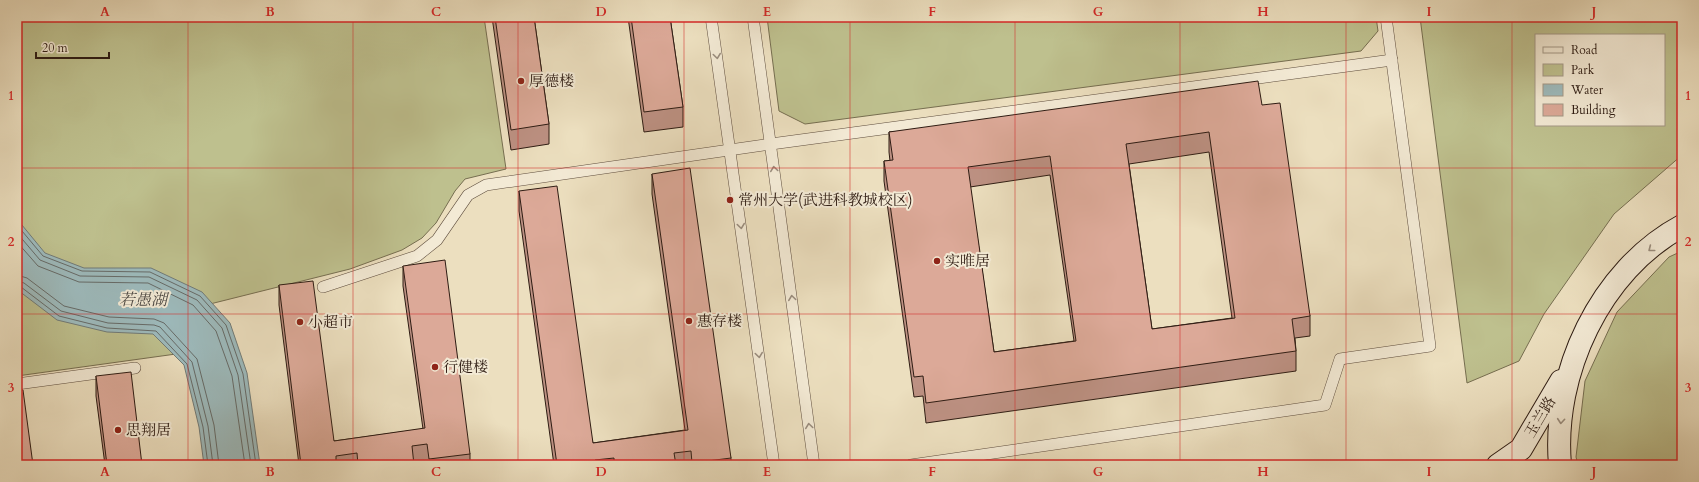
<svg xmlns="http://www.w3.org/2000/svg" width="1699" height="482" font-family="Cardo,'Noto Serif SC',serif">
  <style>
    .green { fill: #bec08e; stroke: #766e50; fill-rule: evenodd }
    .water { fill: #9dbabc; stroke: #717b78 }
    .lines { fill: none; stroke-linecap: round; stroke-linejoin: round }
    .shore { stroke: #666b68; stroke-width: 1 }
    .lane-casing { stroke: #5e4d3e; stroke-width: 12 }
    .secondary-casing { stroke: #2e1c13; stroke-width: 24 }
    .lane { stroke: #f3ead5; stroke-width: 11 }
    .secondary { stroke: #f3ead5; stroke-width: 22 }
    .wall { fill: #bd9183; stroke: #2e1c13; fill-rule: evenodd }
    .building { fill: #dca998; stroke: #2e1c13; fill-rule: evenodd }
    .oneway { stroke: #9a8d7e }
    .grid { fill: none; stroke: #d62828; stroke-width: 1; stroke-opacity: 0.55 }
    .poi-dot { fill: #8f2418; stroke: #f3ead5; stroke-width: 1.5 }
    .labels { text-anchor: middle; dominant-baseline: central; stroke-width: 4; stroke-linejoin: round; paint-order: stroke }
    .poi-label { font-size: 15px; fill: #2e1c13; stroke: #f3ead5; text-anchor: start }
    .street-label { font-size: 15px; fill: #2e1c13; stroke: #f3ead5 }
    .water-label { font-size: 16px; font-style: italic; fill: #4f4b46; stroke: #f3ead5 }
    .neatline { fill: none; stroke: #d62828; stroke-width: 1.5 }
    .grid-label { font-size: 13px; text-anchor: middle; font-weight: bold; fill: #d62828 }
  </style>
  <rect width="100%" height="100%" fill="#ecdfbf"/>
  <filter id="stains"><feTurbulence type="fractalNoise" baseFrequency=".005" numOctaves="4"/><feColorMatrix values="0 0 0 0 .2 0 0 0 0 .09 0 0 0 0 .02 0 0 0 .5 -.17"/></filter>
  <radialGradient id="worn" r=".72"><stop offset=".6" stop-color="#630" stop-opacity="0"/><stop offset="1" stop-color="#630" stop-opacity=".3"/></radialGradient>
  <g class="green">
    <path d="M17 17H484L506 169 465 179 455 191 436 223 422 238 402 250 350 269 170 314 176 354 17 376Z"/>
    <path d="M767 17H1376L1378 31 1361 51 805 124 779 111Z"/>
    <path d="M1420 17H1682V155L1614 214 1544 314 1519 361 1467 383ZM1536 35H1664V125H1536Z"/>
    <path d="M1682 251V465H1578L1576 457 1585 381 1617 312 1669 257Z"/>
  </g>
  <path class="water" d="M17 219 45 253 84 268H151L202 292 230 323 247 373 260 465H204L199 427 184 365 153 334 107 332 57 320 19 291 17 288Z"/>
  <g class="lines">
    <g class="shore">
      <path d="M17 225 43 256 82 271 150 272 200 296 226 325 243 374 256 465"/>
      <path d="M17 233 40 260 80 276 149 277 197 300 222 328 238 375 251 465"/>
      <path d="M17 242 38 266 79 282 148 283 193 305 216 331 232 376 245 465"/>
      <path d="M17 275 27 278 64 306 109 317 154 319 164 323 197 359 214 425 219 465"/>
      <path d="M17 281 24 283 61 311 108 323 154 325 160 327 192 362 208 426 213 465"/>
      <path d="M17 286 21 287 59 316 107 328 156 331 187 364 203 427 208 465"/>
    </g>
    <g class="lane-casing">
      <g id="lane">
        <path d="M711 17 774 465"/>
        <path d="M753 17 814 465"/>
        <path d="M323 287 417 256 437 240 468 195 486 185 771 144 1392 60"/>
        <path d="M17 384 135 368"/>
        <path d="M911 465 1325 405 1340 359 1430 346 1386 17"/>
      </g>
    </g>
    <g class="secondary-casing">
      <g id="secondary">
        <path d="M1498 465 1521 449 1561 381"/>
        <path d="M1560 465C1552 374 1600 270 1682 226"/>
      </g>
    </g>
    <use href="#lane" class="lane"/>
    <use href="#secondary" class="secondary"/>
  </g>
  <g class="wall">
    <path d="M492 17H534L549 124V144L511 150Z"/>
    <path d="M628 17H670L683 107V127L644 132Z"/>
    <path d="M1262 105 1310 316V336L1295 338 1296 351V371L926 423 923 396 914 397 884 181V161H890L889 152V132ZM1209 152 1232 318 1152 329 1129 164ZM1050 175 1074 341 994 352 970 187Z"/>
    <path d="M652 174 731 458V465H554L519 211V191L593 443 685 430 652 194Z"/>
    <path d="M403 266 470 454V465H427V464L418 465H299L279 305V285L334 441 423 429 403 286Z"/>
    <path d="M96 376 142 465H105L96 396Z"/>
  </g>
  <g class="building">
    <path d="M495 17H534L549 124 511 130Z"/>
    <path d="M631 17H670L683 107 644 112Z"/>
    <path d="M1258 81 1262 105 1280 103 1310 316 1292 319 1296 351 926 403 923 376 914 377 884 161 893 160 889 132ZM1209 132 1235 318 1152 329 1126 144ZM1050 156 1076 341 994 352 968 167Z"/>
    <path d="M690 168 731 458 692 463 691 451 674 453 676 465H614V458L595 460 596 465H557L519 191 557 186 593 443 688 430 652 174Z"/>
    <path d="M445 260 470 454 429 459 427 444 412 446 414 465H358L357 453 336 456V465H301L279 285 313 281 334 441 425 428 403 266Z"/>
    <path d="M131 372 142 465H107L96 376Z"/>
    <path d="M23 390 33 465H17V391Z"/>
  </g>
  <defs><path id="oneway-chevron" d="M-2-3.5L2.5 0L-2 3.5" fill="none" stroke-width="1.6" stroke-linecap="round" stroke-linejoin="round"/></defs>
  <g class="oneway">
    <use href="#oneway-chevron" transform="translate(717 56) rotate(82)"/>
    <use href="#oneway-chevron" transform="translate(774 169) rotate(-98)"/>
    <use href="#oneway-chevron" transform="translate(741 226) rotate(82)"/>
    <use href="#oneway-chevron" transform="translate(1651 249) rotate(142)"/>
    <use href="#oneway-chevron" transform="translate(792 298) rotate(-98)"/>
    <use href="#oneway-chevron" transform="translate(759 355) rotate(82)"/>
    <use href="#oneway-chevron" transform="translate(1561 421) rotate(95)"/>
    <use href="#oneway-chevron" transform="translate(809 426) rotate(-98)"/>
  </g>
  <path class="grid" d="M188 17V465M353 17V465M518 17V465M684 17V465M850 17V465M1015 17V465M1180 17V465M1346 17V465M1512 17V465M17 168H1682M17 314H1682"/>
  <g class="poi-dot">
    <circle cx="521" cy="81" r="4"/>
    <circle cx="730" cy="200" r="4"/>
    <circle cx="937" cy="261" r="4"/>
    <circle cx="689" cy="321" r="4"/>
    <circle cx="300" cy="322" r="4"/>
    <circle cx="435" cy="367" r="4"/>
    <circle cx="118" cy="430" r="4"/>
  </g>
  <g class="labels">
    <g class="poi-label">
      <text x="529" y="81">厚德楼</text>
      <text x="738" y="200">常州大学(武进科教城校区)</text>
      <text x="945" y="261">实唯居</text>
      <text x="697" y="321">惠存楼</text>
      <text x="308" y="322">小超市</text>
      <text x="443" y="367">行健楼</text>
      <text x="126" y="430">思翔居</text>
    </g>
    <g class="street-label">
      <text transform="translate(1540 417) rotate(-59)">玉兰路</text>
    </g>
    <g class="water-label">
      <text x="143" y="300">若愚湖</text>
    </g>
  </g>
  <rect width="1699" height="482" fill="none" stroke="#ecdfbf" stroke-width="44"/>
  <rect x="1535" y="34" width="130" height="92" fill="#f3ead5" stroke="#a49887"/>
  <rect x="1543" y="47" width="20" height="6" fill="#f3ead5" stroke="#a49887"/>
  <text x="1571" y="54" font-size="12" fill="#2e1c13">Road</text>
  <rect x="1543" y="64" width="20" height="12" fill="#bec08e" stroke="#a49887"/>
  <text x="1571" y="74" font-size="12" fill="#2e1c13">Park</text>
  <rect x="1543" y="84" width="20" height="12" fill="#9dbabc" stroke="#a49887"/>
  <text x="1571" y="94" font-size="12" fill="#2e1c13">Water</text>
  <rect x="1543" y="104" width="20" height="12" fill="#dca998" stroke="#a49887"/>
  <text x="1571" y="114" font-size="12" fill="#2e1c13">Building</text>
  <path d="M36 52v6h73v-6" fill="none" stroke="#2e1c13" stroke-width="2"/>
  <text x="42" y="52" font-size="12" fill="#2e1c13" stroke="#f3ead5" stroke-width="3" paint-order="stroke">20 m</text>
  <rect x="22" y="22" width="1655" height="438" class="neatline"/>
  <g class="grid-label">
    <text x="105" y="16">A</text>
    <text x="270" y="16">B</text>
    <text x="436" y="16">C</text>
    <text x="601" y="16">D</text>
    <text x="767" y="16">E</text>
    <text x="932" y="16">F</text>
    <text x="1098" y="16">G</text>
    <text x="1263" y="16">H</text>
    <text x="1429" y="16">I</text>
    <text x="1594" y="16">J</text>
    <text x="11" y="100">1</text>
    <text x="1688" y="100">1</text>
    <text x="11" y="246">2</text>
    <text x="1688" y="246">2</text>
    <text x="11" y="392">3</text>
    <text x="1688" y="392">3</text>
    <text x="105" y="476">A</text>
    <text x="270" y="476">B</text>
    <text x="436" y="476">C</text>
    <text x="601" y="476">D</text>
    <text x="767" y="476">E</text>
    <text x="932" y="476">F</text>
    <text x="1098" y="476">G</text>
    <text x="1263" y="476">H</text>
    <text x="1429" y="476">I</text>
    <text x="1594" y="476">J</text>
  </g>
  <rect width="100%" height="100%" filter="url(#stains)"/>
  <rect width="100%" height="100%" fill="url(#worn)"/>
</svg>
